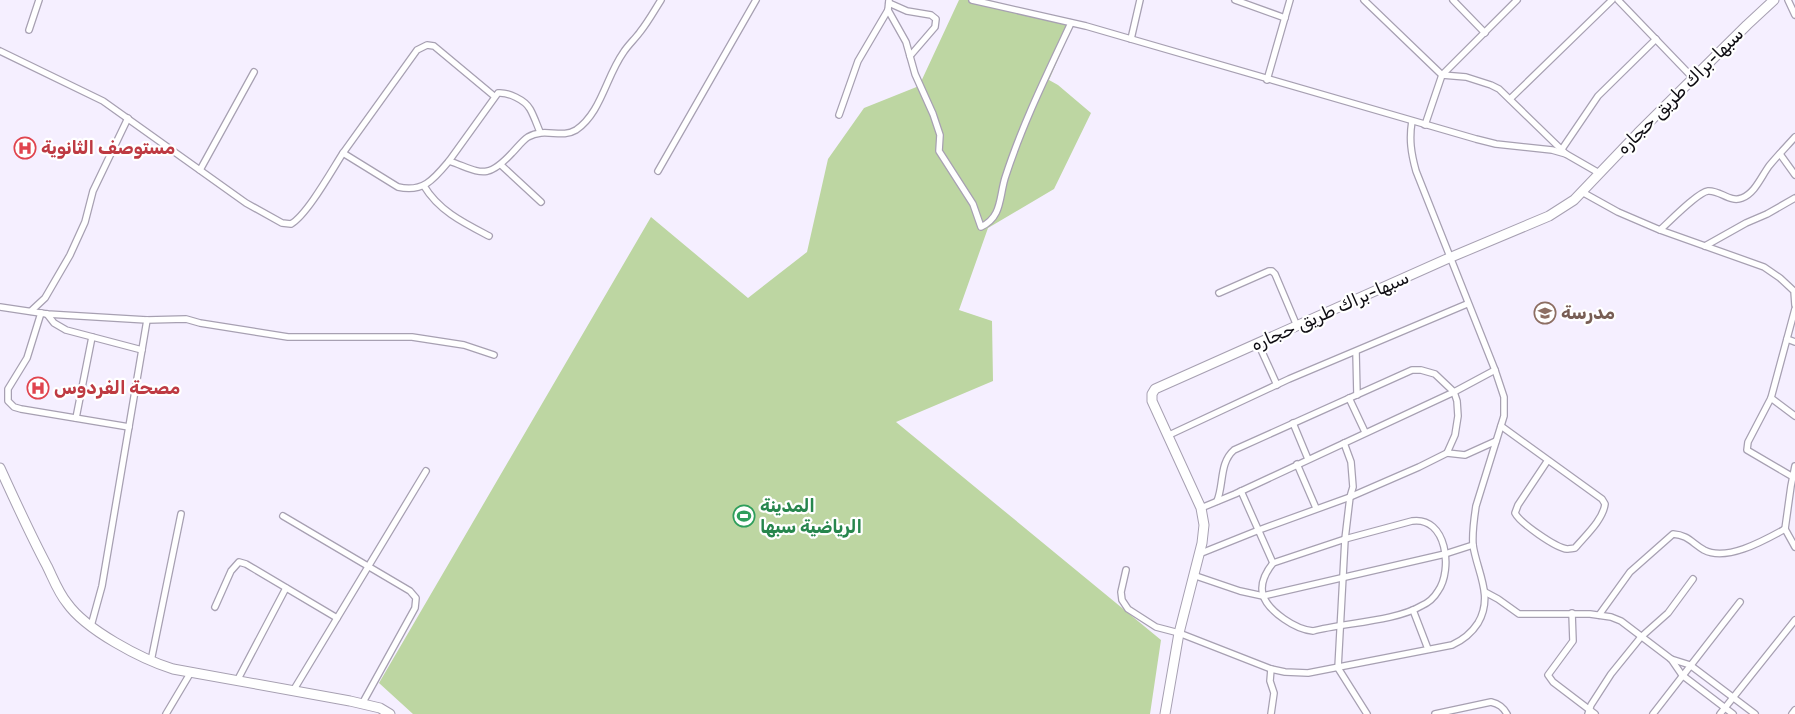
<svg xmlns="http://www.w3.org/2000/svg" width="1795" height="714" font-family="Rubik,'Noto Naskh Arabic',sans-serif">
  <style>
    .green { fill: #bdd6a2 }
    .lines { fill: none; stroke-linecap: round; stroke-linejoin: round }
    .street-casing { stroke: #a7a0b2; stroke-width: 8 }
    .secondary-casing { stroke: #a7a0b2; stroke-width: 11 }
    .street { stroke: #fff; stroke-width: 5.5 }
    .secondary { stroke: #fff; stroke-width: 9 }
    .labels { text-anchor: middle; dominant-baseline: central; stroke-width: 4.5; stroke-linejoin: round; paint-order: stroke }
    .street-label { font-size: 18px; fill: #0f0d13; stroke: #fff }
    .health-label { font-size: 18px; font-weight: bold; fill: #be3a42; stroke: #fff; text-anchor: start }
    .education-label { font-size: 18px; font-weight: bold; fill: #785e54; stroke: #fff; text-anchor: start }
    .leisure-label { font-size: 18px; font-weight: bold; fill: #27864d; stroke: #fff; text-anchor: start }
  </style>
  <rect width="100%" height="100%" fill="#f5efff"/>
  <path class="green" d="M959 0H972L1074 23 1049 80 1058 85 1091 113 1054 189 988 228 959 310 992 321 993 381 896 422 1161 640 1150 714H413L379 683 651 217 748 298 807 252 828 159 864 108 919 86Z"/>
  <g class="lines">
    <g class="street-casing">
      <g id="street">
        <path d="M972 0 1086 26 1476 139 1496 144 1552 150 1566 154 1599 173"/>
        <path d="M1235 0 1285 18"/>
        <path d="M1364 0 1442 75 1466 77 1491 85 1499 89 1566 154"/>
        <path d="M1453 0 1485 33"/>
        <path d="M1618 0 1693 78"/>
        <path d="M1788 0 1795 15"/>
        <path d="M889 3 907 11 931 15 936 19 935 27 910 56"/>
        <path d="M888 10 906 42 915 74 933 114 940 135 939 151 973 204 981 227C1002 217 999 198 1005 178 1022 125 1047 74 1071 23"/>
        <path d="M29 30 39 0"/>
        <path d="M1131 39 1140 0"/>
        <path d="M0 51 103 101 246 203 282 223 291 224C307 215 332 170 343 153L398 187C423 193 434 179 449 161 481 172 486 181 512 153 517 148 522 141 528 137 545 127 561 139 576 130 601 113 606 77 623 53 628 45 635 39 640 32 648 22 654 11 661 0"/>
        <path d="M1267 80 1290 0"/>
        <path d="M1510 99 1612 0"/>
        <path d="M839 115 858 61 888 10 889 0"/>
        <path d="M1425 125 1442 75 1517 0"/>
        <path d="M1562 149 1598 96 1656 39"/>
        <path d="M343 153 417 50 427 45 434 46 494 96"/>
        <path d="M1780 154 1795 175"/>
        <path d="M449 161 498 93C508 92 525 100 530 109 534 116 537 125 540 132"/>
        <path d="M501 165 541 202"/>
        <path d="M200 170 254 72"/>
        <path d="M658 171 756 0"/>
        <path d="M424 186C439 211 464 223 489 236"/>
        <path d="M1582 192 1618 212 1660 230C1669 222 1698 192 1708 191 1720 190 1730 203 1742 198 1755 193 1761 177 1769 166 1777 156 1786 147 1795 137"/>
        <path d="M1660 230 1764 267 1780 278 1794 291 1795 305"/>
        <path d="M1705 246 1746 223 1767 214 1795 198"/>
        <path d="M1219 293 1269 271H1272L1275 274 1297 326"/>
        <path d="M0 307 47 314 147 320 186 319 200 323 288 337H412L464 345 494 355"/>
        <path d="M1795 309 1771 398 1795 416"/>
        <path d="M31 311 45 298 70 255 85 222 93 191 128 118"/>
        <path d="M41 313 27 358 8 389V401L14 407 21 409 129 427"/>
        <path d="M47 314 54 323 66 330 142 350"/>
        <path d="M1787 339 1795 342"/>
        <path d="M1258 343 1277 385"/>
        <path d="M1356 352 1357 395"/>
        <path d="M1349 398 1365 432"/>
        <path d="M1771 398 1748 442 1747 450 1793 477"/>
        <path d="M76 418 92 337"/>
        <path d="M1293 423 1308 459"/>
        <path d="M1501 426 1602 499 1605 504C1603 520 1585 536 1575 548 1575 548 1568 549 1567 549 1556 548 1520 523 1515 513L1518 505 1548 460"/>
        <path d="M1167 436 1289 379 1467 304"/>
        <path d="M1344 443 1351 462 1353 487 1350 497 1345 539 1338 668 1367 714"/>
        <path d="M1447 453 1465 455 1496 441"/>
        <path d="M1297 464 1316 508"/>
        <path d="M1795 466 1791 486 1785 529 1795 547"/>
        <path d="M1241 491 1273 563"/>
        <path d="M1201 508 1235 494 1454 392 1495 370"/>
        <path d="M283 516 410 591 416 598 415 608 362 704"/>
        <path d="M1412 521C1447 516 1453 570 1438 591 1434 598 1428 603 1421 606 1396 621 1343 623 1313 631 1302 630 1294 626 1284 619 1261 603 1254 587 1273 563L1345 539Z"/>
        <path d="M1199 554 1259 530 1350 497 1419 467 1447 453 1455 435 1458 416 1457 401 1454 392 1435 374 1421 370H1412L1234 450C1219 463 1224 485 1217 501"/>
        <path d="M1126 570 1121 592 1122 600 1128 609 1156 627 1179 633 1271 669 1285 672 1308 673 1452 645C1463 640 1471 634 1478 623 1494 596 1477 572 1473 545 1472 532 1474 519 1476 506L1504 416V397L1495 370 1416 171C1411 153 1409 139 1412 121"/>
        <path d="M1193 575 1240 591 1263 596 1445 554 1473 545"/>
        <path d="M1485 592 1498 599 1519 614H1590L1611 617 1621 621 1671 659 1682 675 1733 714"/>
        <path d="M215 607 231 571 239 562 246 564 337 618"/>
        <path d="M1413 610 1428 649"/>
        <path d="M1572 613 1573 641 1548 675 1553 682 1595 714"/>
        <path d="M1599 615 1630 572 1673 534C1688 535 1692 543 1704 550 1727 562 1765 540 1785 529"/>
        <path d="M91 626 102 586 147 320"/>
        <path d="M1671 659 1690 665 1755 714"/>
        <path d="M151 661 181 514"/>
        <path d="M1271 669 1270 681 1274 693 1271 714"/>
        <path d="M237 681 286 588"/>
        <path d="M293 691 426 471"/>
        <path d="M166 714 191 672"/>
        <path d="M1435 714 1491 702C1499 704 1503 707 1507 714"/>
        <path d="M1588 714 1591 705 1611 674 1641 637 1668 613 1693 579"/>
        <path d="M1653 714 1740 602"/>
        <path d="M1720 714 1795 620"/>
        <path d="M1792 714 1795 710"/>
      </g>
    </g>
    <g class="secondary-casing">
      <g id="secondary">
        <path d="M0 468C15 501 30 534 47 566 53 578 58 592 67 603 86 630 141 659 173 669L350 701 380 708 390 714"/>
        <path d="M1165 714 1179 633 1202 543 1204 525 1201 508 1152 401V394L1155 389 1449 258 1549 216 1574 200 1638 133 1747 25 1774 0"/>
      </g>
    </g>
    <use href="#street" class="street"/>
    <use href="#secondary" class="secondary"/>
  </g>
  <defs>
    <g id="hospital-ring" transform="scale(1.125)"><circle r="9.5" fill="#fff" stroke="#e0444e" stroke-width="1.5"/><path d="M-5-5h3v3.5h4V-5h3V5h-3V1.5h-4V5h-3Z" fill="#e0444e"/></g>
    <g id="school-ring" transform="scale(1.125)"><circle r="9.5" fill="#fff" stroke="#8d6e63" stroke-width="1.5"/><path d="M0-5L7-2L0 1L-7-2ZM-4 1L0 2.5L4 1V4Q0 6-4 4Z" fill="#8d6e63"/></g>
    <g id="stadium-ring" transform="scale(1.125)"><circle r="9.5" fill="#fff" stroke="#2e9e5b" stroke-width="1.5"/><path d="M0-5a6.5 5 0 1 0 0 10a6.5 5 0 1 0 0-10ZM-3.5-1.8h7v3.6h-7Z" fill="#2e9e5b"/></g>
  </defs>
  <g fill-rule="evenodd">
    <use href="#hospital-ring" x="25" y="148"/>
    <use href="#school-ring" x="1545" y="313"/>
    <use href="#hospital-ring" x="38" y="388"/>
    <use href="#stadium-ring" x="744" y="516"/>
  </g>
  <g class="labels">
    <g class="street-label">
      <text transform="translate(1680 91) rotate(-45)">سبها-براك طريق حجاره</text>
      <text transform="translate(1330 311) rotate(-24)">سبها-براك طريق حجاره</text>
    </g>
    <g class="health-label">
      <text x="41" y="148">مستوصف الثانوية</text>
      <text x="54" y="388">مصحة الفردوس</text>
    </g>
    <g class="education-label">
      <text x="1561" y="313">مدرسة</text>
    </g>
    <g class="leisure-label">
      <text x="760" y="506">المدينة<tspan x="760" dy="21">الرياضية سبها</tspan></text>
    </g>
  </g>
</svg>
